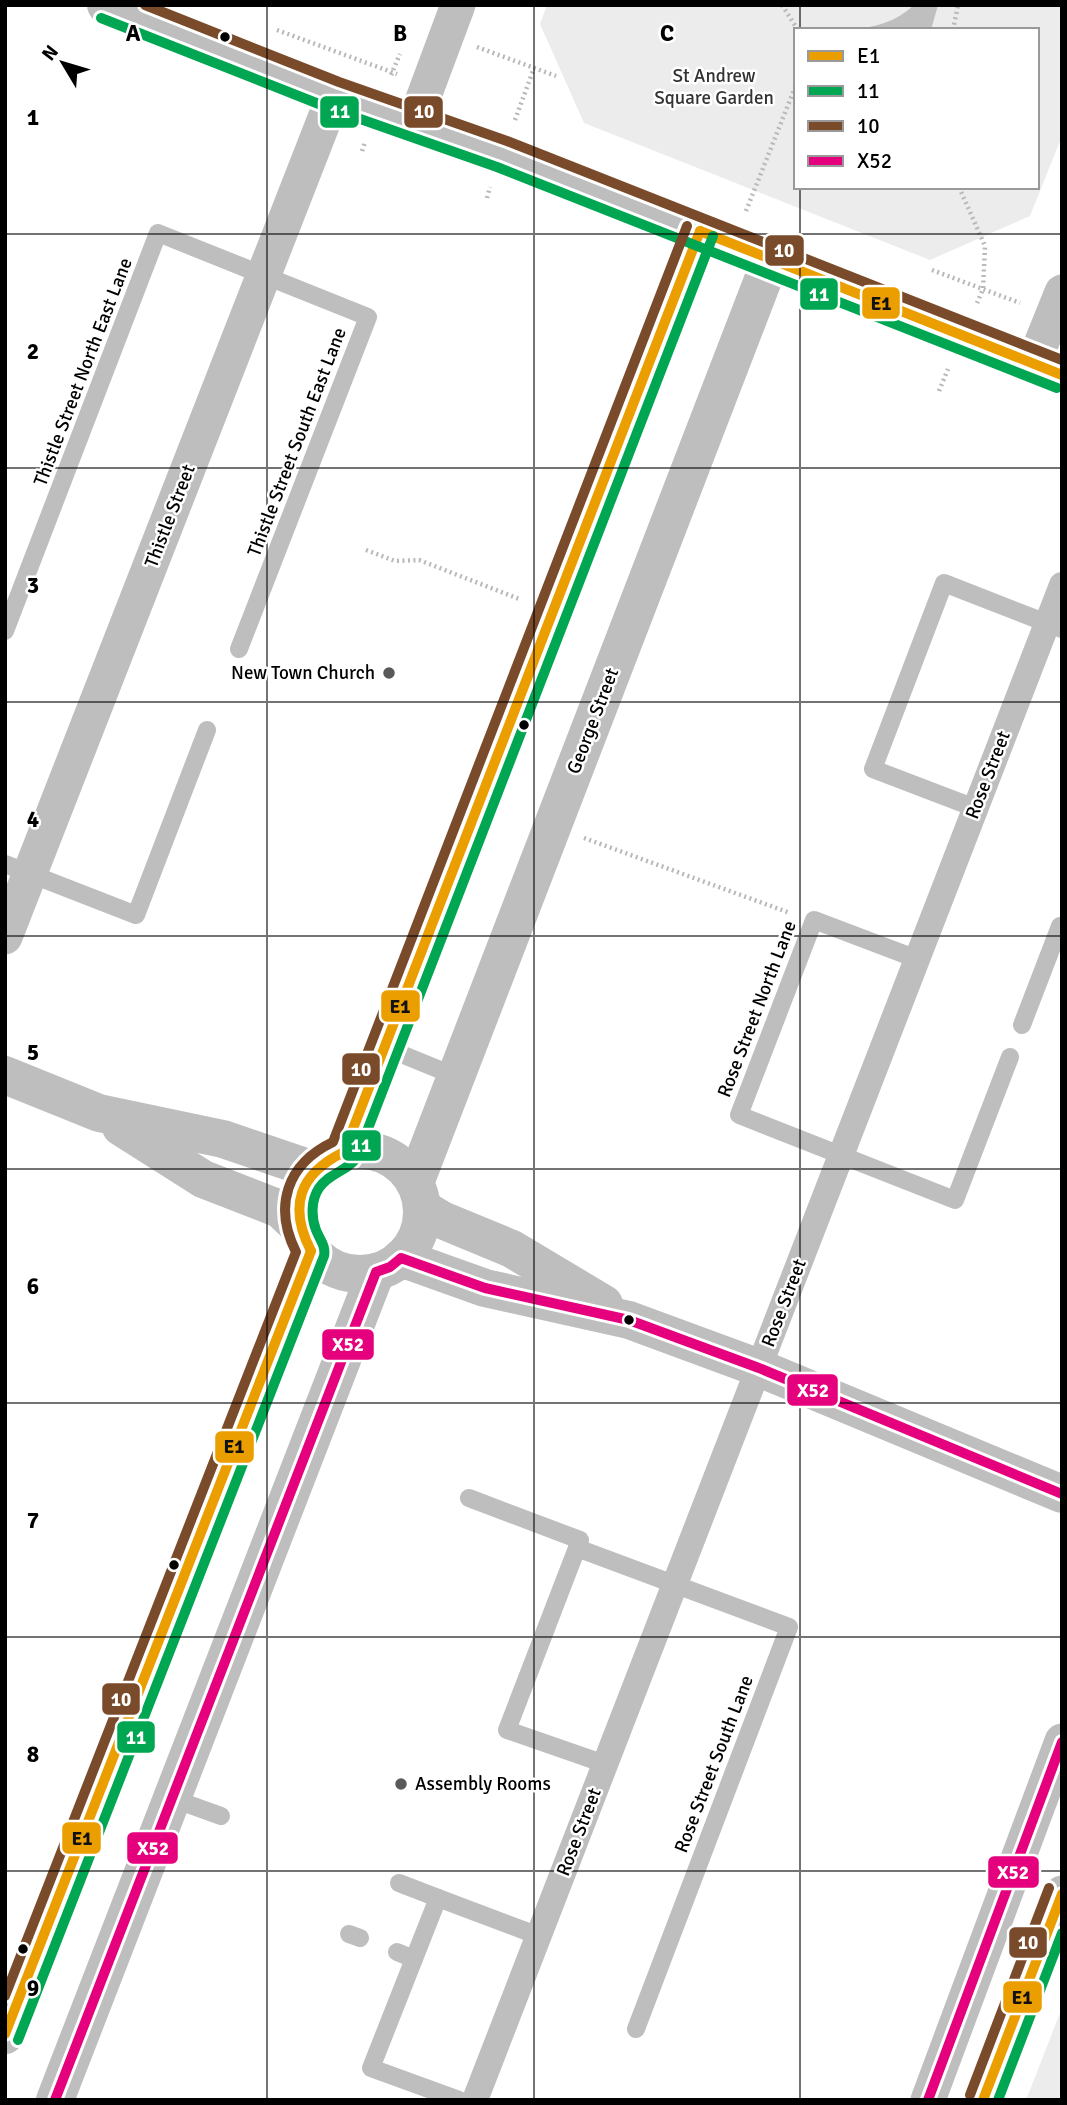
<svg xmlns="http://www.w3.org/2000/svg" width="1067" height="2105" font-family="Signika,sans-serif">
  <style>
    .green { fill: #ececec; fill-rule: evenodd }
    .water { fill: #bfbfbf }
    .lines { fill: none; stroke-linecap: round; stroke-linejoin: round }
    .path { stroke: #b9b9b9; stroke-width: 4.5; stroke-dasharray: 2 3.5; stroke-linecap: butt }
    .service { stroke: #bebebe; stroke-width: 18 }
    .pedestrian { stroke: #bebebe; stroke-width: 26 }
    .minor { stroke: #bebebe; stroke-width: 35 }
    .tertiary { stroke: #bebebe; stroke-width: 38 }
    .bus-1-casing { stroke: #fff; stroke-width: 16 }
    .bus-2-casing { stroke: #fff; stroke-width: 16 }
    .bus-3-casing { stroke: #fff; stroke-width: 16 }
    .bus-4-casing { stroke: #fff; stroke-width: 16 }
    .bus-1 { stroke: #eb9e00; stroke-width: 10 }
    .bus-2 { stroke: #00a651; stroke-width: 10 }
    .bus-3 { stroke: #7a4b2a; stroke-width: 10 }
    .bus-4 { stroke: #e5007d; stroke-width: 10 }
    .grid { fill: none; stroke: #000; stroke-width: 2; stroke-opacity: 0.55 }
    .bus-dot { fill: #000; stroke: #fff; stroke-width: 2.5 }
    .poi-dot { fill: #595959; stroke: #fff; stroke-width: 2.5 }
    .labels { text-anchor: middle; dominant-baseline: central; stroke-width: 5; stroke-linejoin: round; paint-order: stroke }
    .park-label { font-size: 19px; fill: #333; stroke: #fff }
    .street-label { font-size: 19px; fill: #000; stroke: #fff }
    .poi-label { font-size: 19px; fill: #000; stroke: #fff; text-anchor: end }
    .grid-label { font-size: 23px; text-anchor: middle; font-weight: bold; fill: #000; stroke: #fff; stroke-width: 5; stroke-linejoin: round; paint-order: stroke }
    .line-badge { stroke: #fff; stroke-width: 2.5 }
    .badge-label { font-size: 19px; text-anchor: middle; font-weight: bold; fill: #fff }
    .pale-badge-label { font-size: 19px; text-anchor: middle; font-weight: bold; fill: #111 }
  </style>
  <rect width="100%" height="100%" fill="#fff"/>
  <g class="green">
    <path d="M547 5H1062V136L1030 216 930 260 584 123 540 24ZM796 30H1037V187H796Z"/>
    <path d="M1062 2008V2100H1026Z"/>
  </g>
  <path class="water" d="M914 5H938L931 30H831L832 27C862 31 890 27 914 5Z"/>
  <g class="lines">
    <g class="path">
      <path d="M782 5 798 30"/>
      <path d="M277 30 397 74"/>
      <path d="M953 30 958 5"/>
      <path d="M477 47 556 76"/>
      <path d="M391 75 400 54"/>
      <path d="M515 120 534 68"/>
      <path d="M362 151 365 142"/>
      <path d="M959 187 985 246 983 289 977 303"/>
      <path d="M487 198 490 187"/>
      <path d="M746 211 796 85"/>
      <path d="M932 270 1020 303"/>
      <path d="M939 391 948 369"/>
      <path d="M366 550 395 561 419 560 519 599"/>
      <path d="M584 838 790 913"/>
    </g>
    <g class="service">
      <path d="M5 631 158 233 368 317 239 649"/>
      <path d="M975 808 873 769 944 583 1062 629"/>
      <path d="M5 864 136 915 207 730"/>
      <path d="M917 959 814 920 739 1115 955 1200 1010 1057"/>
      <path d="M1022 1025 1060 926"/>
      <path d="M384 1047 455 1076"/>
      <path d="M469 1498 580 1540 577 1548"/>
      <path d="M605 1764 507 1730 577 1548 789 1627 636 2029"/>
      <path d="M171 1798 221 1816"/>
      <path d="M399 1883 438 1898"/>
      <path d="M349 1934 360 1938"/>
      <path d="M397 1952 414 1959"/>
      <path d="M459 2100 371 2068 438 1898 539 1936"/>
    </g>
    <path class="pedestrian" d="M475 2100 1062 585"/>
    <g class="minor">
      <path d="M414 123 458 5"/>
      <path d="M1033 364 1062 292"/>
      <path d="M5 937 334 95"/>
      <path d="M928 2100 1062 1741"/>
      <path d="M983 2100 1062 1893"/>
    </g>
    <g class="tertiary">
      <path d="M106 5 334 95 502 154 1062 375"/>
      <path d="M5 1075 99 1113 223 1139 314 1170"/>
      <path d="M121 1127 203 1179 280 1209 300 1228"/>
      <circle cx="360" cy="1212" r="62"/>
      <path d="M344 1152 700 231"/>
      <path d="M415 1183 771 259"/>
      <path d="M422 1208 442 1220 512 1249 604 1304"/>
      <path d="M401 1258 485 1288 629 1320 759 1368 1062 1494"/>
      <path d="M5 2035 311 1251"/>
      <path d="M55 2100 376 1272"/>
    </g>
    <g class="bus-1-casing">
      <g id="bus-1">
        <path d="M700 231 1062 375"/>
        <path d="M311 1251C288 1206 299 1174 344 1152L700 231"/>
        <path d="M5 2034 311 1251"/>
        <path d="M983 2100 1062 1894"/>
      </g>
    </g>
    <g class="bus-2-casing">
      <g id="bus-2">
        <path d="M101 18 329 108 497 167 1057 388"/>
        <path d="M18 2040 324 1256C326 1246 320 1240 316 1230 311 1217 311 1200 319 1188 329 1173 348 1171 357 1157L713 236"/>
        <path d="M998 2100 1062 1933"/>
      </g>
    </g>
    <g class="bus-3-casing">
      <g id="bus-3">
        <path d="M145 5 339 82 507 141 1062 360"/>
        <path d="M5 1996 296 1252C273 1206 287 1164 333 1142L687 226"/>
        <path d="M970 2095 1049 1888"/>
      </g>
    </g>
    <g class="bus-4-casing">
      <g id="bus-4">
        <path d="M55 2100 376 1272 390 1267 401 1258 485 1288 629 1320 759 1368 1062 1494"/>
        <path d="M928 2100 1062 1742"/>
      </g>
    </g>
    <use href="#bus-1" class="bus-1"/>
    <use href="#bus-2" class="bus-2"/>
    <use href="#bus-3" class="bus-3"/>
    <use href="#bus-4" class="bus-4"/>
  </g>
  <path class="grid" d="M267 5V2100M534 5V2100M800 5V30M800 187V2100M5 234H1062M5 468H1062M5 702H1062M5 936H1062M5 1169H1062M5 1403H1062M5 1637H1062M5 1871H1062"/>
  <g class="bus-dot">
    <circle cx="225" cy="37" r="6"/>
    <circle cx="524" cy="725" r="6"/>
    <circle cx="629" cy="1320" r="6"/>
    <circle cx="174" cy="1565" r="6"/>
    <circle cx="23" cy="1949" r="6"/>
  </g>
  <g class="poi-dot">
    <circle cx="389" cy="673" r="7"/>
    <circle cx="401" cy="1784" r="7"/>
  </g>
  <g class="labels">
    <g class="park-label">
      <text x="714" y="76">St Andrew<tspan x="714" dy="22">Square Garden</tspan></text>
    </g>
    <g class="street-label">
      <text transform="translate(83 372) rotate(-69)">Thistle Street North East Lane</text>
      <text transform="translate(297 442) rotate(-69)">Thistle Street South East Lane</text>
      <text transform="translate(170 516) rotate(-69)">Thistle Street</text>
      <text transform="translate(593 721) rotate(-69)">George Street</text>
      <text transform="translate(988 775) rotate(-69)">Rose Street</text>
      <text transform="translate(757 1009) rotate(-69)">Rose Street North Lane</text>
      <text transform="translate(784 1303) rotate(-69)">Rose Street</text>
      <text transform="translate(714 1764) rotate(-69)">Rose Street South Lane</text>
      <text transform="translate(579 1832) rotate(-69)">Rose Street</text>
    </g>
    <g class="poi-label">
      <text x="375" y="673">New Town Church</text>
      <text x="415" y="1784" text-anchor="start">Assembly Rooms</text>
    </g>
  </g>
  <g class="grid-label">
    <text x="133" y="41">A</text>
    <text x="400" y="41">B</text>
    <text x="667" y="41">C</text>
    <text x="33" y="125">1</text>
    <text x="33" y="359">2</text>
    <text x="33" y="593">3</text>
    <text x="33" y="827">4</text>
    <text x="33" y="1060">5</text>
    <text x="33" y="1294">6</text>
    <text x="33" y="1528">7</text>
    <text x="33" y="1762">8</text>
    <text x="33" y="1996">9</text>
  </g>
  <g class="line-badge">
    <rect x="403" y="95" width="41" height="34" rx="7" fill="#7a4b2a"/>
    <rect x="319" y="95" width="41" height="34" rx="7" fill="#00a651"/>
    <rect x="764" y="234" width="41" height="33" rx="7" fill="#7a4b2a"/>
    <rect x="799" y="277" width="40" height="34" rx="7" fill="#00a651"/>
    <rect x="861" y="286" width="40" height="34" rx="7" fill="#eb9e00"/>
    <rect x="380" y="989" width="41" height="34" rx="7" fill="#eb9e00"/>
    <rect x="341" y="1052" width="40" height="34" rx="7" fill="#7a4b2a"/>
    <rect x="341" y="1129" width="41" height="33" rx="7" fill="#00a651"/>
    <rect x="321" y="1328" width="54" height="33" rx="7" fill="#e5007d"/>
    <rect x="786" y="1373" width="53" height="34" rx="7" fill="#e5007d"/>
    <rect x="214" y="1430" width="41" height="34" rx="7" fill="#eb9e00"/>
    <rect x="101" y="1682" width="40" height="34" rx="7" fill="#7a4b2a"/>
    <rect x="116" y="1720" width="40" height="34" rx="7" fill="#00a651"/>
    <rect x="61" y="1821" width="41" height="34" rx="7" fill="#eb9e00"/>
    <rect x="126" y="1831" width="53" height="34" rx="7" fill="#e5007d"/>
    <rect x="987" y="1855" width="53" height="34" rx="7" fill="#e5007d"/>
    <rect x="1008" y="1926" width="40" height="33" rx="7" fill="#7a4b2a"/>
    <rect x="1002" y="1980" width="41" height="34" rx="7" fill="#eb9e00"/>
  </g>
  <g class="badge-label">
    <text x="424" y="118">10</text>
    <text x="340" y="118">11</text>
    <text x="784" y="257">10</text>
    <text x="819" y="301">11</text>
    <text x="361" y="1076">10</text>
    <text x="361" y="1152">11</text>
    <text x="348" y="1351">X52</text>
    <text x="813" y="1397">X52</text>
    <text x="121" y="1706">10</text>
    <text x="136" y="1744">11</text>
    <text x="153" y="1855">X52</text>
    <text x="1013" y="1879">X52</text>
    <text x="1028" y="1949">10</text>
  </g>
  <g class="pale-badge-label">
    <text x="881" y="310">E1</text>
    <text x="400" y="1013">E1</text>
    <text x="234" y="1453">E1</text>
    <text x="82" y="1845">E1</text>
    <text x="1022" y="2004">E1</text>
  </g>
  <rect width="1067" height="2105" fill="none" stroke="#000000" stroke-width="14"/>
  <rect x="794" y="28" width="245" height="161" fill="#ffffff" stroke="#999999" stroke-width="2"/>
  <rect x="808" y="51" width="35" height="10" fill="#eb9e00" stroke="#999999" stroke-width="2"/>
  <text x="857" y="63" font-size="21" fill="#000000">E1</text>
  <rect x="808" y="86" width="35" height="10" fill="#00a651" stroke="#999999" stroke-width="2"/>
  <text x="857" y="98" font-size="21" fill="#000000">11</text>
  <rect x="808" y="121" width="35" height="10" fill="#7a4b2a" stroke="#999999" stroke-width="2"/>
  <text x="857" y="133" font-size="21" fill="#000000">10</text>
  <rect x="808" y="156" width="35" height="10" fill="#e5007d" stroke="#999999" stroke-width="2"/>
  <text x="857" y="168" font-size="21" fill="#000000">X52</text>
  <g transform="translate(63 63) rotate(308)" stroke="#ffffff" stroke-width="5" paint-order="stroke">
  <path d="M0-5L12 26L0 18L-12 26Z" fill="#000000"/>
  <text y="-10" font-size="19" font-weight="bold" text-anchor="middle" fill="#000000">N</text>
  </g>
</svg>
